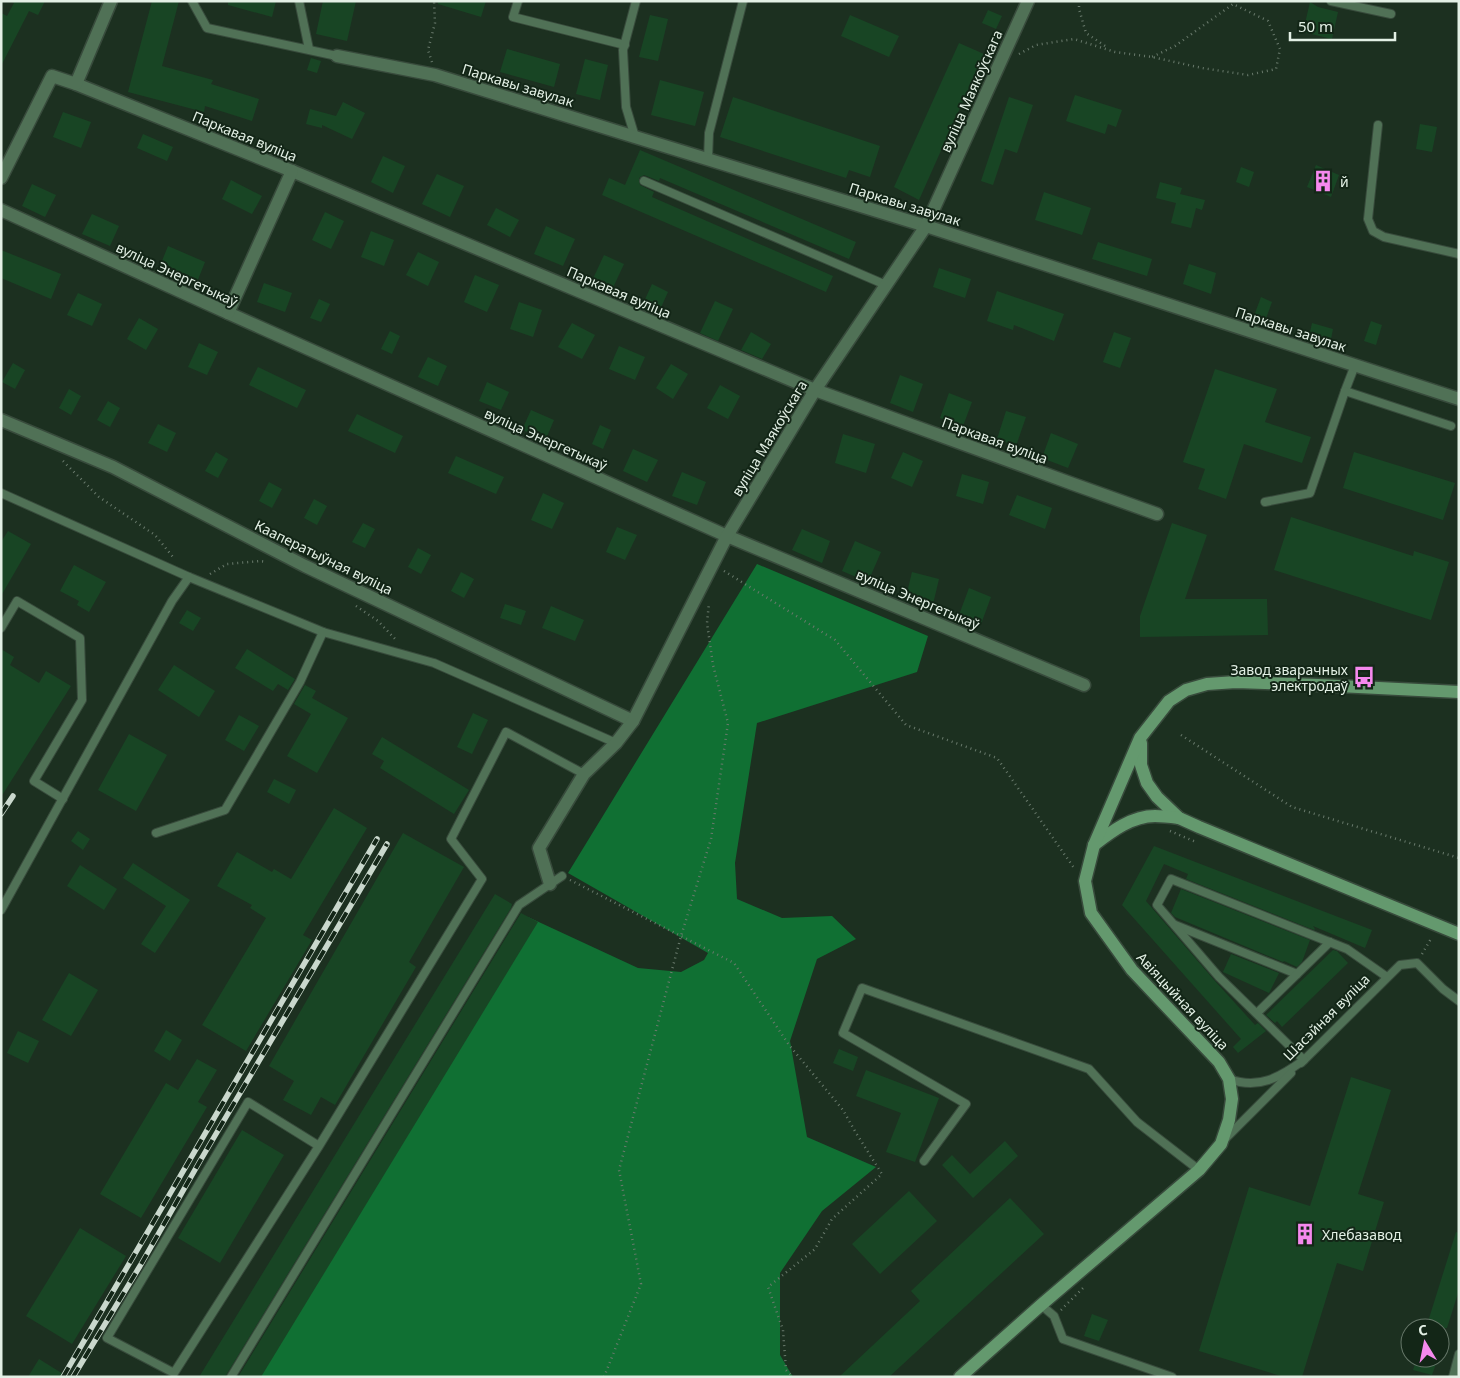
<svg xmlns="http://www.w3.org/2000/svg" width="1460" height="1378" font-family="'Noto Sans',sans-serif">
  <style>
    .forest { fill: #107033 }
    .building { fill: #184524 }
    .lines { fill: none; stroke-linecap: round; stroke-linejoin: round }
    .lane-casing { stroke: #384b3c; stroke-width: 10 }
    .street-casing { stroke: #384b3c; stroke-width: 15 }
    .secondary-casing { stroke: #384b3c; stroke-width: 15 }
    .path { stroke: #697a6c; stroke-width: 2.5; stroke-dasharray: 1 4; stroke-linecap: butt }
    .lane { stroke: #507156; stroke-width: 8 }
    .street { stroke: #507156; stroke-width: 12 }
    .secondary { stroke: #64996e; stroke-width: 12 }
    .rail-casing { stroke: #cad8cd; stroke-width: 5.5 }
    .rail { stroke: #132617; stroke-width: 4; stroke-dasharray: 11; stroke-linecap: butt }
    .labels { text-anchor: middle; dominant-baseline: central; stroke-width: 4; stroke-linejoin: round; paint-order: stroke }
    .street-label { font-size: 14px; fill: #e3f0e5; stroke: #132617 }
    .poi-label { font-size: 14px; fill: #e3f0e5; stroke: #132617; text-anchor: start }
  </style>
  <rect width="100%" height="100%" fill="#1c3020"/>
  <path class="forest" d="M757 564 928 636 917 672 757 723 735 863 737 899 782 918 832 916 856 939 817 959 790 1041 807 1137 876 1167 822 1211 780 1273V1355L793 1377H252L528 917 638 968 681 972 704 960 708 953 568 873Z"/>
  <g class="building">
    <path d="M10 1H45L38 15 29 11 1 66V13L7 16 14 3Z"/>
    <path d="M152 1H179L162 66 213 80 211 84 259 99 252 121 205 106 204 112 128 92Z"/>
    <path d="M228 1H276L272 17 228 5Z"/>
    <path d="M323 1H356L347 41 316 34Z"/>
    <path d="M438 1H486L481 17 438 4Z"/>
    <path d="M1310 2 1318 7 1338 12 1332 39 1303 32Z"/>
    <path d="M988 10 1002 16 996 29 982 23Z"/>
    <path d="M650 15 668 19 658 61 639 57Z"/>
    <path d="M850 15 899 36 889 57 841 36Z"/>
    <path d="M959 43 984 54 919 200 894 187Z"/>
    <path d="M507 49 560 64 554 87 500 72Z"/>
    <path d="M311 58 321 61 317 73 307 70Z"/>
    <path d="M585 59 608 65 600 100 576 94Z"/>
    <path d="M660 80 704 92 695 126 651 115Z"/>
    <path d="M1075 95 1122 110 1116 127 1108 124 1105 134 1066 121Z"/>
    <path d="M733 97 880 146 870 177 849 170 846 178 720 137Z"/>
    <path d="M1009 97 1033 105 1017 153 1005 149 993 185 981 181Z"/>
    <path d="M343 102 365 113 352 139 322 125V128L306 124 310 109 336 116Z"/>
    <path d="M63 112 91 122 81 148 53 137Z"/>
    <path d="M1420 124 1437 127 1432 152 1416 149Z"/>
    <path d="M143 134 173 147 167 161 137 148Z"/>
    <path d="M640 150 856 242 849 259 660 178 659 181 644 175 639 178 640 185 654 192 652 197 833 276 826 292 602 195 609 178 625 185Z"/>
    <path d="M383 156 405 166 393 193 371 182Z"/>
    <path d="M1316 165 1339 175 1331 197 1307 187Z"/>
    <path d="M1241 167 1254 172 1249 187 1236 182Z"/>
    <path d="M437 174 464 186 450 217 422 204Z"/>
    <path d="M231 180 262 196 252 214 222 199Z"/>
    <path d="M1160 182 1182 188 1180 194 1205 200 1202 210 1196 208 1191 228 1171 223 1176 203 1156 198Z"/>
    <path d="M32 184 56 195 45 217 22 206Z"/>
    <path d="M1044 192 1091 208 1082 235 1035 220Z"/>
    <path d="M496 208 519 220 510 237 487 225Z"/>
    <path d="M325 212 344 221 331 249 312 240Z"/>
    <path d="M92 214 119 226 110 246 82 234Z"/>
    <path d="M546 226 575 239 563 266 534 254Z"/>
    <path d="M371 231 394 240 384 266 361 257Z"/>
    <path d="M1098 242 1152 259 1147 276 1092 259Z"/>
    <path d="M168 246 205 262 197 282 160 266Z"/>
    <path d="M1 250 61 274 51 299 1 278Z"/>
    <path d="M418 252 439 262 428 286 406 275Z"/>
    <path d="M604 255 624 264 611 292 591 283Z"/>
    <path d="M1189 264 1216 273 1211 294 1183 284Z"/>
    <path d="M939 268 971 279 965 298 933 287Z"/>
    <path d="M475 275 499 285 487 312 464 302Z"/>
    <path d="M264 283 292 293 285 312 257 302Z"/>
    <path d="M652 284 668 292 658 314 642 306Z"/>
    <path d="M997 291 1064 314 1054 341 1014 325 1013 330 987 321Z"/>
    <path d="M78 293 102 304 92 326 67 315Z"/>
    <path d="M1261 297 1272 302 1265 321 1254 316Z"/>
    <path d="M319 299 330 304 321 322 310 318Z"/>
    <path d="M715 301 733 309 718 341 700 333Z"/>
    <path d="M519 302 542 310 533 337 510 329Z"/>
    <path d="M139 318 158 329 146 350 127 339Z"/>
    <path d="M1371 321 1382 325 1376 345 1364 341Z"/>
    <path d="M572 323 595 335 582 359 558 347Z"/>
    <path d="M1312 323 1333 329 1330 344 1309 337Z"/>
    <path d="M390 331 400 336 392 354 381 349Z"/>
    <path d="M751 332 771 344 762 359 741 350Z"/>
    <path d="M1114 332 1131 338 1120 368 1103 362Z"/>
    <path d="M199 343 218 352 207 375 188 367Z"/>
    <path d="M619 346 645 357 635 380 609 369Z"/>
    <path d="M428 357 447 366 438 386 418 377Z"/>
    <path d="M13 363 25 370 15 389 2 382Z"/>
    <path d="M671 364 688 374 673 399 656 388Z"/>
    <path d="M258 367 306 390 297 408 249 385Z"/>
    <path d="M1215 369 1277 389 1265 422 1311 437 1302 463 1244 444 1226 499 1198 489 1205 469 1183 462Z"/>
    <path d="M900 375 923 384 913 412 890 403Z"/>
    <path d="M487 382 509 392 501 410 479 401Z"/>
    <path d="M720 385 740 396 728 419 707 408Z"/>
    <path d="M69 389 81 396 71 415 59 408Z"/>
    <path d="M949 393 972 402 963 426 940 418Z"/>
    <path d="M108 401 120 408 110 427 97 420Z"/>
    <path d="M531 410 554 420 546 439 522 430Z"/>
    <path d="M1006 411 1026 417 1016 446 997 439Z"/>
    <path d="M357 414 403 436 395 453 348 431Z"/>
    <path d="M158 424 176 433 167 452 148 443Z"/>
    <path d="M600 425 611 430 603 449 592 444Z"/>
    <path d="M1051 433 1078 444 1068 468 1042 458Z"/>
    <path d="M843 434 875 444 866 473 835 463Z"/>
    <path d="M633 449 658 460 647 482 623 471Z"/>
    <path d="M216 452 228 459 218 478 205 471Z"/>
    <path d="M903 452 923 461 912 487 891 478Z"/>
    <path d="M1354 452 1455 483 1443 520 1343 488Z"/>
    <path d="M456 456 504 477 496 494 448 473Z"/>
    <path d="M682 472 706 482 697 505 672 496Z"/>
    <path d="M962 474 989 482 983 504 956 496Z"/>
    <path d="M269 482 282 489 272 508 259 501Z"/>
    <path d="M543 493 564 503 552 529 531 520Z"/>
    <path d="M1017 495 1052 508 1045 529 1009 515Z"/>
    <path d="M314 499 327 506 317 525 304 518Z"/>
    <path d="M1291 517 1413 556 1414 551 1449 562 1431 620 1274 570Z"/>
    <path d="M363 523 375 529 365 548 352 542Z"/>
    <path d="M1172 523 1207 535 1185 599H1267L1268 635 1140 637V616Z"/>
    <path d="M617 527 637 535 625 560 606 552Z"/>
    <path d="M802 529 830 541 822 563 792 550Z"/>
    <path d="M8 531 31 544 1 596V542Z"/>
    <path d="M855 541 881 552 868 582 842 571Z"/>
    <path d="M418 548 431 555 421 574 408 567Z"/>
    <path d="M74 565 106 582 89 612 77 605 79 601 60 591Z"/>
    <path d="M461 572 474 579 464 598 451 591Z"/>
    <path d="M912 572 939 579 933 604 906 597Z"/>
    <path d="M969 588 991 597 981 624 959 615Z"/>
    <path d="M505 604 526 611 521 625 500 618Z"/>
    <path d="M551 606 584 620 575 641 542 628Z"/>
    <path d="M187 610 201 618 193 631 179 623Z"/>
    <path d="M1 649 14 657 10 665 39 683 46 671 71 686 1 797Z"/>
    <path d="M247 649 295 679 288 690 278 684 273 691 235 668Z"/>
    <path d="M174 665 215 691 199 717 158 690Z"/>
    <path d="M305 685 316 691 312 698 348 718 317 773 287 756 311 714 294 704Z"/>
    <path d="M473 713 488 720 472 754 457 747Z"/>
    <path d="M239 715 259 726 244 751 225 740Z"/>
    <path d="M129 734 167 755 136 811 98 790Z"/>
    <path d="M382 737 469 790 454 814 380 768 384 761 372 754Z"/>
    <path d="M274 779 296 790 289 804 267 792Z"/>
    <path d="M334 808 367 828 303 935 312 940 246 1051 202 1025 266 918 250 908 252 905 217 886 237 852 272 872 274 869 291 879Z"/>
    <path d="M78 831 90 839 83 850 71 841Z"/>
    <path d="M403 833 464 867 409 962 416 967 335 1105 321 1097 311 1115 283 1100 294 1081 269 1066Z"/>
    <path d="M1154 846 1372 930 1365 948 1313 926 1315 929 1314 930 1186 879 1188 874 1164 864 1146 901 1215 981 1255 1025 1258 1023 1266 1031 1238 1053 1233 1047 1241 1039 1122 905Z"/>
    <path d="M133 863 190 900 155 953 141 944 166 906 123 878Z"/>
    <path d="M80 865 117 889 104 910 67 886Z"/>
    <path d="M1181 889 1310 940 1302 962 1297 967 1284 961 1283 962 1175 917 1171 913Z"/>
    <path d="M495 894 512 904 511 908 225 1377H199Z"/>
    <path d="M521 913 538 922 261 1377H238Z"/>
    <path d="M1333 950 1337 951 1348 963 1282 1027 1277 1021 1275 1023 1266 1015Z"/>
    <path d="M1231 954 1279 973 1269 993 1223 972Z"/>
    <path d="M69 973 98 990 71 1036 42 1020Z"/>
    <path d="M166 1030 182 1040 170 1061 154 1051Z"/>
    <path d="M18 1031 39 1041 28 1063 7 1053Z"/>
    <path d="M839 1049 858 1057 853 1071 833 1063Z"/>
    <path d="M197 1059 217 1070 198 1102 207 1107 141 1218 100 1194 166 1083 178 1090Z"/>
    <path d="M866 1070 939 1098 915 1162 886 1152 901 1113 856 1096Z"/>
    <path d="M1351 1077 1391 1090 1358 1194 1384 1202 1363 1271 1337 1263 1302 1377H1284L1199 1351 1249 1187 1310 1206Z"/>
    <path d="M242 1130 284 1155 220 1263 178 1238Z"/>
    <path d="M1005 1141 1018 1156 973 1198 942 1165 952 1155 970 1174Z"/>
    <path d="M909 1191 937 1221 880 1274 852 1244Z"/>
    <path d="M1010 1198 1044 1234 889 1377H839L920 1301 911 1291Z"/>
    <path d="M80 1228 126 1256 72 1344 26 1316Z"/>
    <path d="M1456 1232 1459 1233V1290L1447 1328H1426Z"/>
    <path d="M1092 1314 1108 1320 1099 1341 1084 1336Z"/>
    <path d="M1417 1358H1438L1432 1375 1413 1370Z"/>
    <path d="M39 1359 68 1377H28Z"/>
  </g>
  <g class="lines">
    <g class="lane-casing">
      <g id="lane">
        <path d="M192 1 207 28 337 56"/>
        <path d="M299 1 309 49"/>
        <path d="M518 1 513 17 625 45"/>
        <path d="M1331 1 1391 14"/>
        <path d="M1378 125 1368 219 1373 231 1384 237 1459 254"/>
        <path d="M635 137 626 107 623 50 636 1"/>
        <path d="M708 159 709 133 743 1"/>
        <path d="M644 181 886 285"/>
        <path d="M1355 365 1345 391 1451 426"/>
        <path d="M1 493 189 577 323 632"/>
        <path d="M1265 502 1310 493 1345 391"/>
        <path d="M1 628 17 601 80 638 82 700 34 781 63 799"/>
        <path d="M156 833 225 810 300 682 323 632 434 663 616 743"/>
        <path d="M1 910 172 601 189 577"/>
        <path d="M1175 925 1297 974"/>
        <path d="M1257 1013 1330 942"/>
        <path d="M1301 1063 1400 965 1417 963 1443 989 1459 1001"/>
        <path d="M1229 1079C1259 1090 1280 1077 1304 1060L1219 977 1157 905 1171 879 1347 949 1387 977"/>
        <path d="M1225 1139 1291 1073"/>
        <path d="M319 1146 248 1102 107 1338 174 1373 319 1146 482 879 451 839 506 732 584 774"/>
        <path d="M924 1161 966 1104 843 1033 862 988 1089 1069 1137 1122 1199 1170"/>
        <path d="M1041 1305 1054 1316 1063 1339 1172 1377"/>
        <path d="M231 1377 519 905 562 876"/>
        <path d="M1453 1377 1459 1354"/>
      </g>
    </g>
    <g class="street-casing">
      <g id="street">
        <path d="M337 56 435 75 635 137 926 226 1459 399"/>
        <path d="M76 84 292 171 815 390 1073 484 1157 514"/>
        <path d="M1 178 52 76 76 84 111 1"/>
        <path d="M1 210 228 313 727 536 1084 685"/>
        <path d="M228 313 292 171"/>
        <path d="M1 420 113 467 305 566 633 721"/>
        <path d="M550 884 539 848 584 774 616 743 633 721 727 536 815 390 926 226 1028 1"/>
      </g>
    </g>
    <g class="secondary-casing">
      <g id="secondary">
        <path d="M1141 743V765L1147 783 1157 797 1179 818 1199 827 1459 934"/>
        <path d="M1094 845C1112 831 1132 816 1155 816 1163 816 1171 817 1179 818"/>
        <path d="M960 1377 1041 1305 1199 1170 1221 1144 1229 1120 1232 1099 1229 1079 1219 1062 1132 970 1091 913 1085 881 1094 845 1140 738 1169 701 1186 690 1207 684 1236 682 1318 685 1459 692"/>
      </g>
    </g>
    <g class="path">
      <path d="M1079 1V9L1086 33 1108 48"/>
      <path d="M1019 54 1036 45 1074 39 1115 52 1152 57 1202 68 1248 75 1276 69 1280 49 1268 21 1233 4 1175 46 1152 57"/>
      <path d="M432 62 428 50 435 23 434 1"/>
      <path d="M63 461 99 497 155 535 173 557"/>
      <path d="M724 571 835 640 906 725 997 758 1074 868"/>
      <path d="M210 574 227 564 260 561 267 562"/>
      <path d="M356 606 378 621 397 641"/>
      <path d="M1181 735 1292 807 1459 858"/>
      <path d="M1170 831 1196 842"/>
      <path d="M570 880 734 963 789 1045 843 1110 856 1133 882 1174 832 1219 815 1249 768 1287 783 1330 786 1370 793 1377"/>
      <path d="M1422 954 1432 937"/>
      <path d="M1061 1310 1084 1287"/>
      <path d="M604 1377 641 1284 619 1170 681 936 711 839 728 723 713 665 707 623 709 603"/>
    </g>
    <use href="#lane" class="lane"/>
    <use href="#street" class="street"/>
    <use href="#secondary" class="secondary"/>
    <g class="rail-casing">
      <g id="rail">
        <path d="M1 814 13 796"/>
        <path d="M63 1377 377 839"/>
        <path d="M73 1377 140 1266 200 1161 387 844"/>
      </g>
    </g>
    <use href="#rail" class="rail"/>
  </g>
  <defs>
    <g id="building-bare" transform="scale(1.725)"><path d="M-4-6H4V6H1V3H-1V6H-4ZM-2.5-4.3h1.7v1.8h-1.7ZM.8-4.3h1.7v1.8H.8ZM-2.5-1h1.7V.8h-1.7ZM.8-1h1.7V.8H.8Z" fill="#f589ee" stroke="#132617" stroke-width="2.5" paint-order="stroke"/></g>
    <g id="bus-bare" transform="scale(1.725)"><path d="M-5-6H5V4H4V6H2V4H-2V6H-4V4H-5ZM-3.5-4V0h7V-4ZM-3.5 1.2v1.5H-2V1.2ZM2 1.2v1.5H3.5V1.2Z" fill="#f589ee" stroke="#132617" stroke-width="2.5" paint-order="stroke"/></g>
  </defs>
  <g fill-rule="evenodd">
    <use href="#building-bare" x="1323" y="181"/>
    <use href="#bus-bare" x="1364" y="677"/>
    <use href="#building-bare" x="1305" y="1234"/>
  </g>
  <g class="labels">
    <g class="street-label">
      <text transform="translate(518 85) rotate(17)">Паркавы завулак</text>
      <text transform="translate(971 91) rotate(-66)">вуліца Маякоўскага</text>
      <text transform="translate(245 136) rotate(22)">Паркавая вуліца</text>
      <text transform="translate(905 204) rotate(17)">Паркавы завулак</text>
      <text transform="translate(177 274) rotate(25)">вуліца Энергетыкаў</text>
      <text transform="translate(619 292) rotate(23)">Паркавая вуліца</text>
      <text transform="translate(1291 329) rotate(18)">Паркавы завулак</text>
      <text transform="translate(769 438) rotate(-59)">вуліца Маякоўскага</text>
      <text transform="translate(546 439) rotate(24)">вуліца Энергетыкаў</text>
      <text transform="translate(995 440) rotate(20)">Паркавая вуліца</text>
      <text transform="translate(324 557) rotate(26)">Кааператыўная вуліца</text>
      <text transform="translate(918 599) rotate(23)">вуліца Энергетыкаў</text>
      <text transform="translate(1183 1001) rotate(47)">Авіяцыйная вуліца</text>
      <text transform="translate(1326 1017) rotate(-45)">Шасэйная вуліца</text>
    </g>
    <g class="poi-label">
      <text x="1340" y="181">й</text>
      <text x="1348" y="669" text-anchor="end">Завод зварачных<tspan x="1348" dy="16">электродаў</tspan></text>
      <text x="1322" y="1234">Хлебазавод</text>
    </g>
  </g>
  <rect width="1460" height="1378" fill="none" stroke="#e3f0e5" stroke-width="5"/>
  <g transform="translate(1425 1343) rotate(350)"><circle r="24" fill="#132617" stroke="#667769"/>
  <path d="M0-4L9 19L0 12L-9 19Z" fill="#f589ee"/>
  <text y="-8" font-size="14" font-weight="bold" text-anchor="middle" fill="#e3f0e5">С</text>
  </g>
  <path d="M1290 32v8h105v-8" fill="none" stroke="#e3f0e5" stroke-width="2.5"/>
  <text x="1298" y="32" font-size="15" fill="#e3f0e5" stroke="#132617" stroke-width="4" paint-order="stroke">50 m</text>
</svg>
